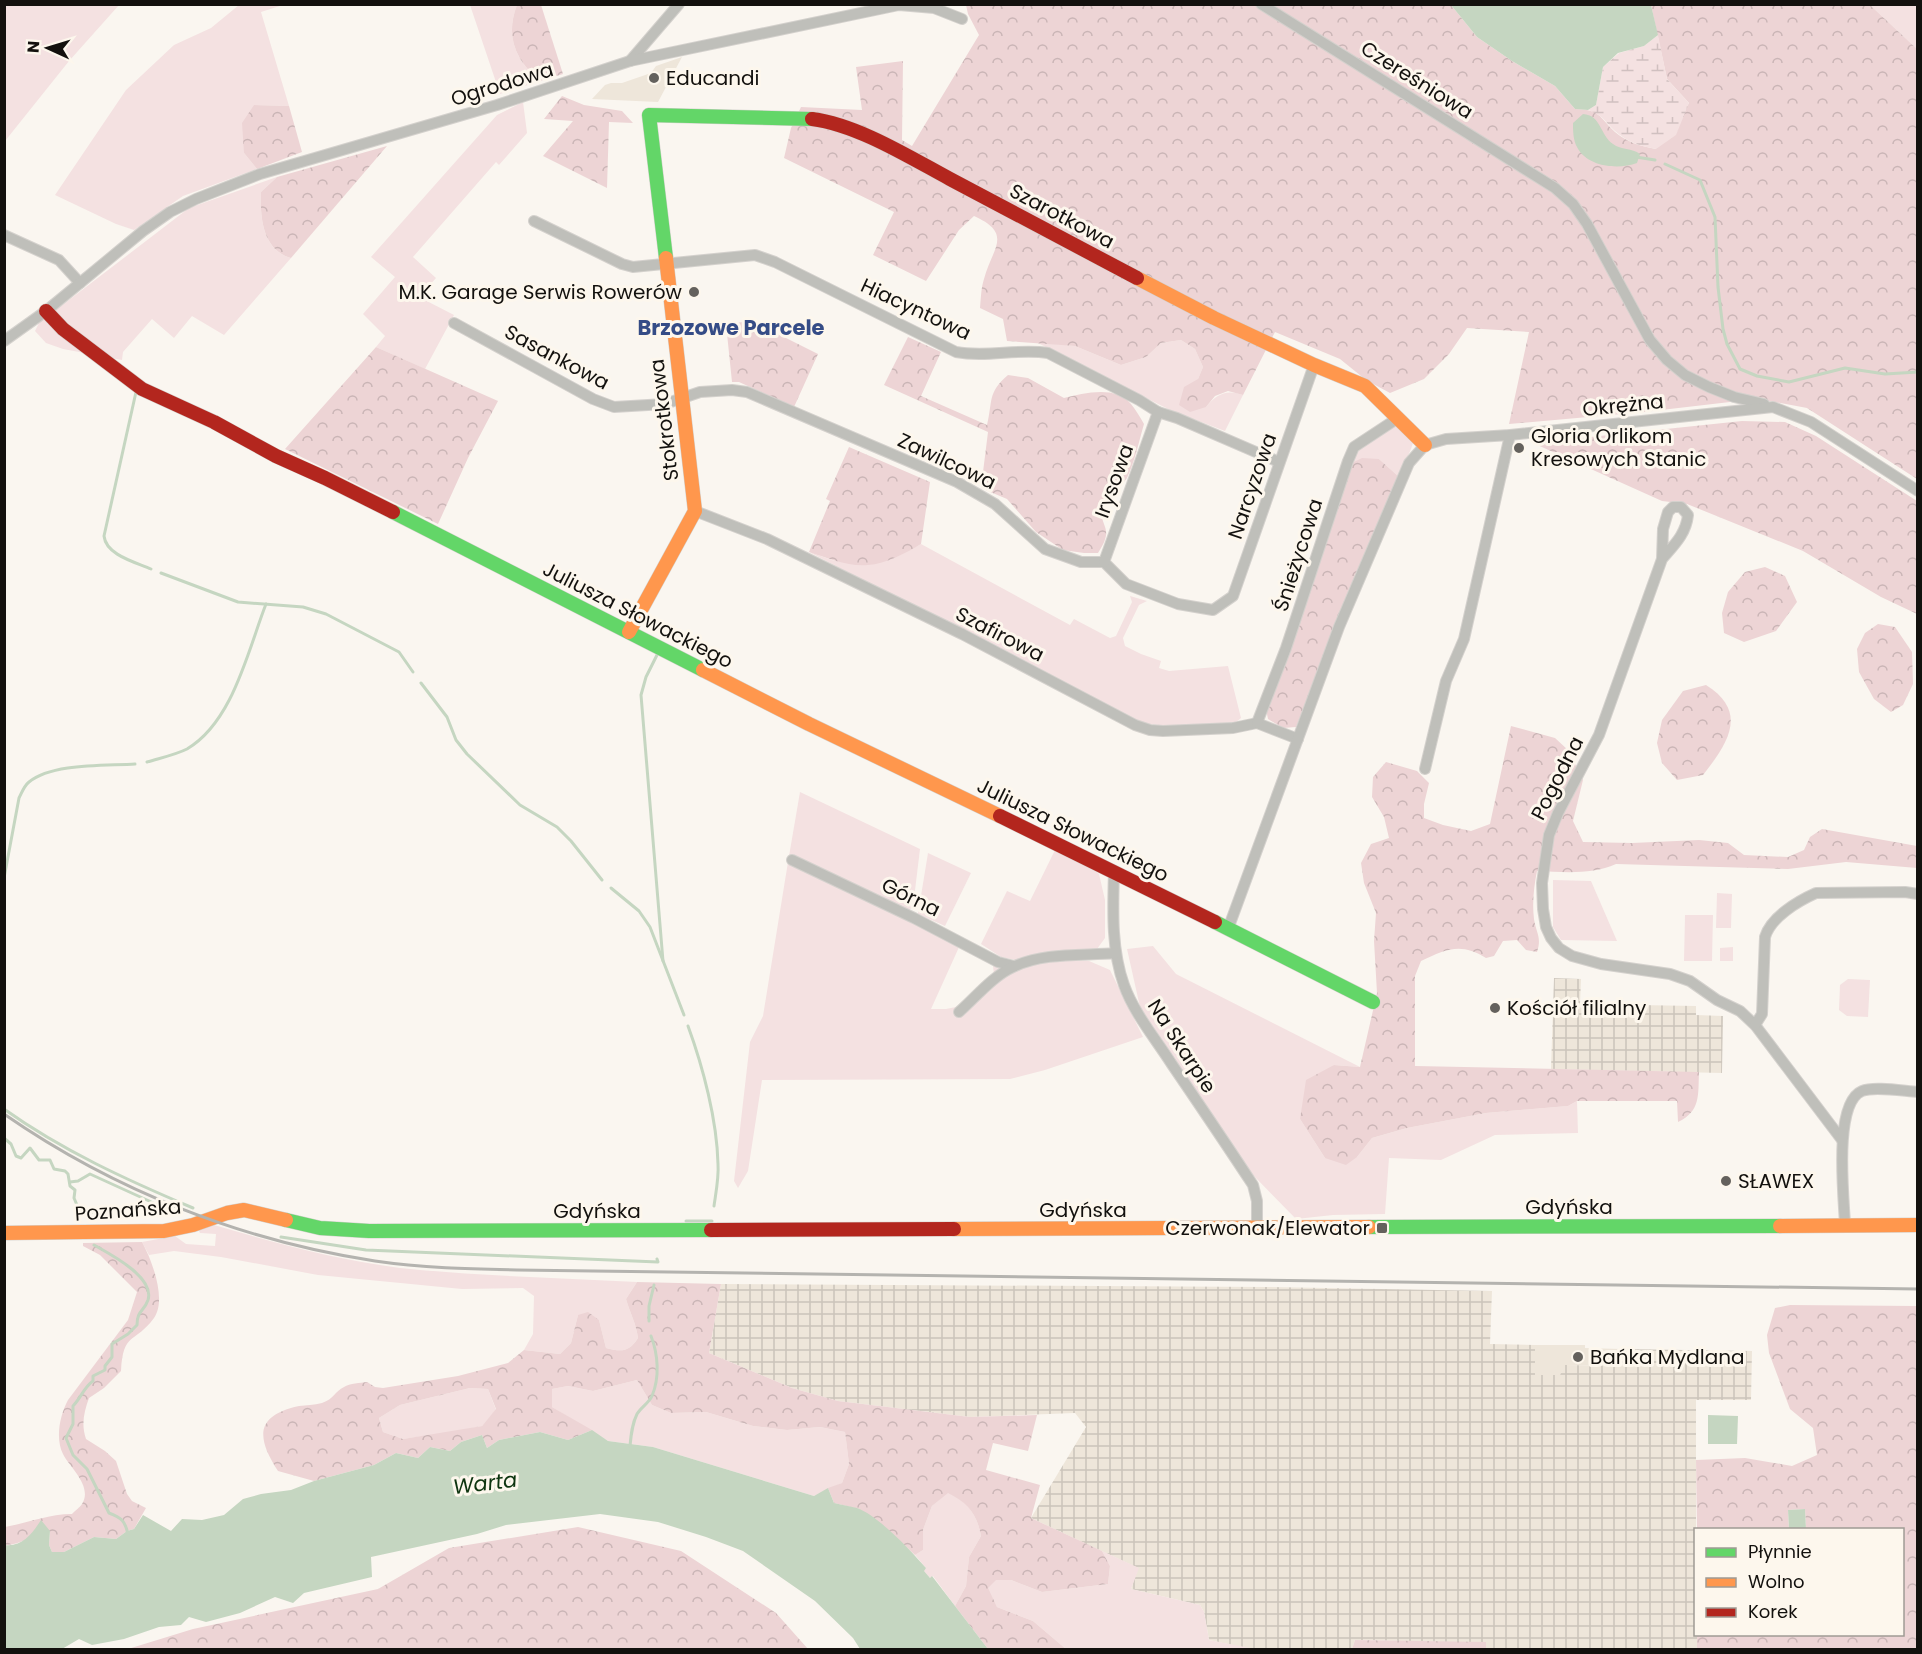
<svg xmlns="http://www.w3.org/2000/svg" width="1922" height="1654" font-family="Poppins,sans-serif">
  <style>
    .built { fill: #eee6da }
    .industrial { fill: url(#industrial-grid) }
    .green { fill: #f4e1e1 }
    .forest { fill: url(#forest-crowns); fill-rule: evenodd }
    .wetland { fill: url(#wetland-marsh) }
    .water { fill: #c5d6c1 }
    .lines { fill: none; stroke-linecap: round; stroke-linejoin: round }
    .stream { stroke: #c5d6c1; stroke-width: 3 }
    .street-casing { stroke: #d4d1cd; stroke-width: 12 }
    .fast-casing { stroke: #d4d1cd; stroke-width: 15 }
    .slow-casing { stroke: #d4d1cd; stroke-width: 15 }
    .jam-casing { stroke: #d4d1cd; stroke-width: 15 }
    .street { stroke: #bfbfba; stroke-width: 10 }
    .fast { stroke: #63d668; stroke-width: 14 }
    .slow { stroke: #ff974d; stroke-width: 14 }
    .jam { stroke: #b3261e; stroke-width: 14 }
    .rail { stroke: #b4b3af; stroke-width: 3 }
    .poi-dot { fill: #64615d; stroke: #fdf7ed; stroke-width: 2 }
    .labels { text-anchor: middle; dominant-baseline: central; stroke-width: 6; stroke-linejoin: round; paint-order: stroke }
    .poi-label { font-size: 20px; fill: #13110e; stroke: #fdf7ed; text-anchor: start }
    .street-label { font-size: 20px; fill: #13110e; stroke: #fdf7ed }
    .neighbourhood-label { font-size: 21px; font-weight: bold; fill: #354c86; stroke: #fdf7ed }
    .water-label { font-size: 21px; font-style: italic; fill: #0d340f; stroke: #fdf7ed }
  </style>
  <defs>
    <pattern id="industrial-grid" width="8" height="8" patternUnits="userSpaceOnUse" patternTransform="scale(1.5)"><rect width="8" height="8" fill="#eee6da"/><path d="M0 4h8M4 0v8" fill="none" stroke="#cbc4ba"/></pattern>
    <pattern id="forest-crowns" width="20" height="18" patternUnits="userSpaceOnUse" patternTransform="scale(1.5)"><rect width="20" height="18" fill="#edd4d5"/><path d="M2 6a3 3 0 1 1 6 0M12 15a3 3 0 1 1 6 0" fill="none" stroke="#cab5b6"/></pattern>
    <pattern id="wetland-marsh" width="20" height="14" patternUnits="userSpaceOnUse" patternTransform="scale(1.5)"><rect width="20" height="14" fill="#f4e1e1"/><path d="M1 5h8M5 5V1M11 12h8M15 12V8" fill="none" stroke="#d0c0c0"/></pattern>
  </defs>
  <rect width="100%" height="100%" fill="#faf6f0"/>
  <g class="built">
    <path d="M682 57 658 102 592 99 605 85 611 83H622L651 73 656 66Z"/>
    <path d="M1535 1345H1585V1348L1621 1349V1366L1566 1365 1560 1375H1535Z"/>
  </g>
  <g class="industrial">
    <path d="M1554 978 1581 979 1580 1004 1696 1006V1015L1723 1016 1722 1073 1551 1069Z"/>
    <path d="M721 1284 1266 1287 1492 1291 1490 1344 1535 1345V1375H1560L1565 1365 1620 1366 1621 1349 1752 1351 1751 1400H1696V1634L1697 1635V1649L1486 1650V1643L1355 1640 1352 1649 1255 1650 1209 1640 1204 1612 1200 1605 1131 1589 1138 1568 1031 1518 1086 1427 1075 1413 970 1417 838 1401 792 1388 709 1353Z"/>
  </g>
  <g class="green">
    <path d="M5 4 119 5 69 61 5 141Z"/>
    <path d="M239 5H283L261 12 289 106 254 105 244 153 257 169 183 196 134 230 116 224 55 195 126 90 174 45 211 28Z"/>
    <path d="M470 5H517C505 36 515 60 540 81L500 94Z"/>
    <path d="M1870 5H1917V49Z"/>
    <path d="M523 102 527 133 499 165 496 162 413 257 436 278 419 297 454 315 425 369 376 347 385 336 363 314 395 277 371 257 497 115Z"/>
    <path d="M277 177 261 192C260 217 262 250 291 258L224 335 192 316 174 338 152 319 123 352 122 360 63 349 46 343 35 331 39 323 189 208Z"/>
    <path d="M1181 340 1195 349 1203 367 1198 379 1206 407C1217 394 1226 389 1243 395L1225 431 1170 410 1036 342 1075 346 1121 365 1146 357 1161 343Z"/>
    <path d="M1395 426 1414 438C1412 452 1403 463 1398 476L1379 459 1352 463C1357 445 1379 435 1395 426Z"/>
    <path d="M921 544 1070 625 1074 619 1110 638 1116 636 1132 602 1130 596 1147 601 1139 605 1123 638 1125 646 1141 654 1161 661 1159 668 1169 671 1228 666 1241 718 1235 723C1202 725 1170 729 1138 722L809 552 835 561 896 557Z"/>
    <path d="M800 792 920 849 913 907 907 911 789 856Z"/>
    <path d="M1056 848 1081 859 1099 874 1105 900V938L1097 949 1021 961 1001 957 981 944 1007 891 1030 901Z"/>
    <path d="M928 853 971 873 945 926 918 914Z"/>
    <path d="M788 862 960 945 931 1009H946L961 1006 994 976 993 965 1026 967 1054 960 1089 961 1110 970 1143 1037 1045 1070 1010 1079 762 1080 748 1171 738 1188 734 1181 750 1042 763 1016Z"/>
    <path d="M1553 880 1591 881 1617 941 1561 940 1553 927Z"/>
    <path d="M1717 893 1732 894 1731 928H1716Z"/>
    <path d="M1685 915H1713L1712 961H1684Z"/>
    <path d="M1153 946 1176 974 1360 1067 1334 1065 1300 1119 1325 1158 1357 1157 1372 1138 1407 1128 1486 1113 1568 1106 1577 1101 1578 1133 1495 1135 1441 1160 1389 1158 1385 1214 1333 1215 1296 1219 1253 1175 1140 1007 1127 949Z"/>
    <path d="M1733 947V961H1720V948Z"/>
    <path d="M1848 979 1870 980 1868 1017 1847 1016 1839 1010 1840 985Z"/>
    <path d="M214 1225C275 1243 337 1260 400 1268 478 1276 558 1278 637 1282L626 1299C630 1313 636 1323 638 1338 629 1352 622 1352 606 1348L599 1320 578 1315 571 1343 560 1354 524 1350 533 1334 534 1296 523 1288 462 1289 318 1275 221 1257 174 1251 149 1255 142 1242 175 1236 186 1244 215 1246 216 1234 200 1233 198 1229Z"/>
    <path d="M637 1380 652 1405 671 1413 706 1412 753 1426 787 1430 820 1427 845 1432 849 1464 842 1483 814 1496 653 1447 608 1441 552 1407V1389L568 1386 593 1391Z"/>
    <path d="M470 1388 488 1389 496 1410 482 1426 458 1431 403 1439 383 1432 379 1418 400 1405Z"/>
    <path d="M948 1492C968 1503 977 1514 981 1536L969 1557 966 1586 955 1606 933 1576 930 1578 923 1570 926 1568 915 1555 923 1550V1530L932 1506Z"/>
    <path d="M1102 1551 1139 1568 1131 1589 1200 1605 1204 1612 1209 1640 1255 1649H1066L1033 1621 997 1607 987 1588 996 1579 1011 1580 1042 1592 1108 1584 1110 1566Z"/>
  </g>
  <g class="forest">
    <path d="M517 5H541L563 74 540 81C515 60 505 36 517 5Z"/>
    <path d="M966 5H1451L1477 37 1512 61 1555 86 1575 109C1601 110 1598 116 1615 132 1627 142 1640 146 1656 149L1689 103 1667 79 1651 5H1870L1917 49V479L1807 408 1770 401 1730 402 1644 412 1509 424 1529 332 1467 328 1449 354 1424 379 1390 393 1366 380 1340 359 1275 332 1243 395 1228 391 1215 396 1206 407 1190 412 1179 405 1184 387 1198 379 1203 367 1195 349 1181 340 1161 343 1146 357 1121 365 1075 346 1007 341 1003 319 980 308C981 298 981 288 984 279 992 248 1014 234 974 216L959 230 926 281 873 255 894 212 784 158 791 128 801 107 862 110 856 67 903 61 902 140 912 146 979 35 968 14Z"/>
    <path d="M562 96 584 105 622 111 633 123 609 122 607 188 543 156 573 121 544 119Z"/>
    <path d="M254 105 289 106 302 152 257 169 244 153 242 123Z"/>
    <path d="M387 146 291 258C262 250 260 217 261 192L277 177Z"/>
    <path d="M752 321 818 354 794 407 739 382H732L726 324Z"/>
    <path d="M908 337 941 352 921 396 987 425C993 401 987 393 1008 375L1028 378 1064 398C1084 393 1116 385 1131 404 1136 410 1140 417 1144 424 1139 441 1135 461 1127 478 1121 488 1105 491 1102 505 1098 528 1116 526 1098 553H1084L1063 550 1036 532 1007 499 981 488 988 432 884 385Z"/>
    <path d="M376 347 498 401 468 458 438 524 285 449Z"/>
    <path d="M1742 421 1785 422 1816 436 1917 501V614L1881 597 1803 551 1687 504 1662 501 1533 443Z"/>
    <path d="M849 447 930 482 921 544C906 553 886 564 868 565 849 567 827 558 809 552L830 501 826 499Z"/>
    <path d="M1362 458 1379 459 1398 476 1296 727 1283 728 1268 719 1266 709 1352 463Z"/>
    <path d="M1765 567 1785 576 1797 602 1776 631 1744 642 1724 633 1722 613 1728 592 1745 572Z"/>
    <path d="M1878 624 1895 627 1912 652 1913 684 1903 705 1891 712 1874 699 1859 672 1857 649 1865 633Z"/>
    <path d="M1706 685C1749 712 1728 743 1703 775L1677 780 1662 763 1657 743 1662 720 1683 691Z"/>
    <path d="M1511 726 1555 738 1568 750 1583 780 1573 821 1583 842 1632 843 1699 840 1728 843 1744 855 1788 857 1804 850 1810 837 1822 829 1917 846V868L1846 862 1788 869 1616 864C1592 875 1563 872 1537 871 1534 886 1532 903 1534 919 1536 933 1542 937 1537 952L1526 950 1517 940 1503 941 1494 956 1486 958C1461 942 1446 949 1421 961L1415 976V1066L1699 1072C1698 1095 1701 1111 1678 1122L1677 1101H1577L1568 1106 1486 1113 1407 1128 1372 1138 1357 1157 1346 1165 1325 1158 1300 1119 1306 1080 1334 1065 1360 1067 1377 993 1374 941 1376 913 1364 883 1361 863 1371 844 1389 838 1384 817 1372 797 1373 777 1386 762 1417 771 1429 783 1424 804V818L1443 825 1471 831 1490 824Z"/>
    <path d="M142 1242C152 1260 167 1300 154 1318 135 1344 123 1331 121 1371L104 1388 89 1398C84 1412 81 1424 86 1439L105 1451 116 1461 127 1494 132 1501 146 1508 134 1529 127 1531 116 1539 94 1537 64 1552H52L49 1545 50 1531C38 1535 15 1546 5 1545V1527C28 1523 48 1514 72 1514 75 1511 80 1507 82 1504 93 1486 70 1468 63 1454 55 1438 60 1415 68 1400L128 1320 137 1292 100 1255 83 1246V1243Z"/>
    <path d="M637 1282 721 1284 709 1353 792 1388 838 1401 970 1417 1037 1415 1028 1451 993 1443 986 1470 1040 1485 1031 1518 1102 1551 1110 1566 1108 1584 1042 1592 1011 1580H996L988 1588 997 1607 1033 1621 1066 1649H988L955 1606 966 1586 969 1557 981 1536C977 1514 968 1503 948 1493L932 1506 923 1530V1550L915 1555 885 1527 859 1509 834 1503 828 1488 842 1483 849 1464 845 1432 820 1427 787 1430 753 1426 706 1412 671 1413 652 1405 637 1380 593 1391 568 1386 552 1389V1407L592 1430 568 1440 540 1432 499 1440 487 1448 482 1435 461 1442 450 1451 430 1447 418 1458 396 1453 374 1465 314 1481 278 1471C257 1438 254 1416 299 1406 306 1405 314 1405 322 1403 334 1399 335 1391 344 1387 350 1383 360 1383 367 1382L375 1387 383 1388 458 1376 508 1363 524 1350 560 1354 571 1343 578 1315 588 1312 599 1320 606 1348C622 1352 629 1352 638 1338 636 1323 630 1313 626 1299ZM470 1388 488 1389 496 1409 482 1426 403 1439 383 1432 379 1418 400 1405Z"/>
    <path d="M1790 1305 1917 1306V1649H1697V1635L1902 1634V1530L1806 1529 1805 1509 1788 1510 1789 1529H1697L1696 1460 1745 1458 1792 1466 1817 1455 1813 1428 1790 1409 1769 1353 1767 1335 1775 1308Z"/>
    <path d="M578 1527 681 1551 776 1613 808 1649H128L193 1629 378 1589 449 1548Z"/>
    <path d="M1355 1640 1486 1642V1649H1352Z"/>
  </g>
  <path class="wetland" d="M1658 35 1667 79 1689 103 1676 135 1656 149C1640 146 1627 142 1615 131 1604 121 1604 116 1588 110L1596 105 1603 67 1619 53 1644 46Z"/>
  <g class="water">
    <path d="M1451 5H1651L1658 35 1644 46 1618 53 1603 67 1596 105 1588 110 1575 109 1555 86 1512 61 1477 37Z"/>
    <path d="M1583 114C1601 115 1600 135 1613 144 1621 150 1632 148 1640 154L1637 163C1618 170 1587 167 1577 147 1573 140 1573 130 1573 123Z"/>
    <path d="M1708 1415 1738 1416 1737 1444H1708Z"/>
    <path d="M592 1430 608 1441 653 1447 814 1496 828 1488 834 1503C841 1505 850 1506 857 1508 879 1516 911 1551 926 1568L924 1571 930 1578 932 1576 988 1649H860L853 1638 815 1601 743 1551 706 1537 658 1522 600 1514 506 1525 477 1534 371 1557 372 1577 304 1593 293 1603 275 1597 240 1613 206 1622 189 1617 181 1625 159 1627 124 1639 92 1645 79 1639 62 1649H5V1545C22 1547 32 1534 41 1520L50 1531 49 1545 52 1552H64L94 1537 116 1539 127 1531 134 1529 143 1515 171 1531 182 1519 202 1520 224 1515 243 1499 261 1494 291 1490 314 1481 374 1465 396 1453 418 1458 430 1447 450 1451 461 1442 482 1435 487 1448 499 1440 540 1432 568 1440Z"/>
    <path d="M1805 1509 1806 1529H1789L1788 1510Z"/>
  </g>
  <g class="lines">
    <g class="stream">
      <path d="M1636 157 1655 160"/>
      <path d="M1665 164 1700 180 1715 217 1718 287 1723 329 1727 344 1740 369 1757 376 1789 382 1845 368 1885 374 1918 372"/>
      <path d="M136 392 104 536C106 555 135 562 151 569"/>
      <path d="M161 573 238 602 303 607 326 614 399 652 413 672"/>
      <path d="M658 653 646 677 641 695 663 961"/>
      <path d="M421 683 447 717 456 740 467 754 520 805 557 827 571 841 602 880"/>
      <path d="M147 762C160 758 175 755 187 749 233 722 248 650 266 604"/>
      <path d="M4 878 19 798C22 792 24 786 29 782 52 763 105 766 135 764"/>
      <path d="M611 888 639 911 650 927 684 1015"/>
      <path d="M688 1026C703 1067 717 1120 718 1164 719 1177 716 1192 714 1206"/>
      <path d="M4 1109C63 1151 127 1180 193 1208"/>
      <path d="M4 1138 11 1144 16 1156 21 1158 30 1148 39 1160H50L54 1169 65 1171 68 1174 70 1186 75 1190 74 1198 80 1212 91 1213"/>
      <path d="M70 1182 78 1181 90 1174 171 1211"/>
      <path d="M686 1221H712"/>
      <path d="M281 1237 366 1250 658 1262 657 1259"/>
      <path d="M94 1245C110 1254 155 1277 148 1300 144 1312 137 1310 137 1325L128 1334 112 1344V1357L105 1366V1370L93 1376V1381C84 1387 81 1398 73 1406V1424L66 1438 73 1455 87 1469 109 1513C122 1518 125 1521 128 1534"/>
      <path d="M649 1321V1306L654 1285"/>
      <path d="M630 1446C631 1435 632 1424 637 1414 641 1407 649 1403 652 1396 660 1377 658 1354 651 1336"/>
    </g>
    <g class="street-casing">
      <g id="street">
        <path d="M1261 4 1555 188 1573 204 1587 224 1650 340 1667 360 1685 375 1709 387 1734 397 1764 404"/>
        <path d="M630 61 679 4"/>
        <path d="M534 221 622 264 633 267 755 255 775 262 956 352C987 358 1018 348 1048 353L1139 400 1158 412 1177 418 1279 462"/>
        <path d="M4 235 59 260 80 283"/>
        <path d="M454 323 593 399 614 407 665 404 700 392 732 390 747 392 957 482 995 504 1045 549 1081 562H1104L1126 584 1178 604 1213 610 1233 596 1314 365"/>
        <path d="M4 341 46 311 143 231 170 212 196 199 260 174 497 105 630 61 899 5 934 8 962 19"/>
        <path d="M695 511 767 539 962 634 1135 725 1150 730 1163 731 1233 728 1257 723 1298 739"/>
        <path d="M1662 559 1663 529 1668 512 1673 507H1681L1688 515C1686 534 1674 545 1662 559L1599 735 1558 813 1549 835 1542 883 1543 909 1546 927 1551 938 1559 948 1572 956 1601 964 1670 974 1690 981 1717 1000 1740 1011 1755 1025 1842 1140"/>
        <path d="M1104 562 1158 412"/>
        <path d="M1257 723 1286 648 1348 461 1354 447 1398 418"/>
        <path d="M1425 769 1446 681 1464 639 1510 435"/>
        <path d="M792 860 914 918 998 962 1014 966"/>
        <path d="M1114 871C1113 908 1111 949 1124 985 1134 1013 1155 1038 1171 1063 1199 1104 1226 1144 1253 1185L1257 1201V1229"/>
        <path d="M1228 929 1339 627 1409 463 1425 445 1446 439 1510 435 1773 407 1811 422 1918 491"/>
        <path d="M959 1012C976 997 993 976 1013 967 1044 952 1083 956 1116 953"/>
        <path d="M1755 1025 1762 1014 1765 937C1771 917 1798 901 1816 893L1905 892 1918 894"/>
        <path d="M1845 1225C1844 1198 1833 1103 1862 1091 1874 1086 1903 1091 1918 1092"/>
      </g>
    </g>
    <g class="fast-casing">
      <g id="fast">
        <path d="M666 258 649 115 812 119"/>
        <path d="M393 512 703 670"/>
        <path d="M1215 922 1373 1002"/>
        <path d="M286 1220 320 1228 369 1231 711 1230"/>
        <path d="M1369 1227 1780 1226"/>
      </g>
    </g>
    <g class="slow-casing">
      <g id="slow">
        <path d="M1137 278 1214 318 1314 365 1365 386 1425 445"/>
        <path d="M629 632 695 511 666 258"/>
        <path d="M703 670 809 724 1000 816"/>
        <path d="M1780 1226 1918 1225"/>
        <path d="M954 1229 1369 1227"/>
        <path d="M4 1233 164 1231 193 1225 227 1213 244 1210 286 1220"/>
      </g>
    </g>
    <g class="jam-casing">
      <g id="jam">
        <path d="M812 119C858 125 909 157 950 179 1013 212 1075 245 1137 278"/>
        <path d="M46 311 63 329 142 389 214 422 276 456 325 478 393 512"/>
        <path d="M1000 816 1215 922"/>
        <path d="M711 1230 954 1229"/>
      </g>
    </g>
    <use href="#street" class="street"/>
    <use href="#fast" class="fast"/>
    <use href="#slow" class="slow"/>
    <use href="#jam" class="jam"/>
    <path class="rail" d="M4 1114C115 1191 243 1241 375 1261 422 1268 469 1269 517 1270L1918 1289"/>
  </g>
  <g class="poi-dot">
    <circle cx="654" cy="78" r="6"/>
    <circle cx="694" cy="292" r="6"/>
    <circle cx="1519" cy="448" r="6"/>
    <circle cx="1495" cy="1008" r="6"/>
    <circle cx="1726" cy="1181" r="6"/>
    <rect x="1376" y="1222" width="12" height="12" rx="3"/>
    <circle cx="1578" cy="1357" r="6"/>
  </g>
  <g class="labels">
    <g class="poi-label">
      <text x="666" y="78">Educandi</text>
      <text x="682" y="292" text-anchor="end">M.K. Garage Serwis Rowerów</text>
      <text x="1531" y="436">Gloria Orlikom<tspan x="1531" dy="23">Kresowych Stanic</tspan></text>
      <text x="1507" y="1008">Kościół filialny</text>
      <text x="1738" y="1181">SŁAWEX</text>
      <text x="1370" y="1228" text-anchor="end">Czerwonak/Elewator</text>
      <text x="1590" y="1357">Bańka Mydlana</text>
    </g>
    <g class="street-label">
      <text transform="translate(1417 80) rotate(32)">Czereśniowa</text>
      <text transform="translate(502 84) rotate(-17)">Ogrodowa</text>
      <text transform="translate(1062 216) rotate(28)">Szarotkowa</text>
      <text transform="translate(916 309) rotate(25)">Hiacyntowa</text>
      <text transform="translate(557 357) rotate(28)">Sasankowa</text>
      <text transform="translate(1623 405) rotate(-6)">Okrężna</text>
      <text transform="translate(664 420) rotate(-97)">Stokrotkowa</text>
      <text transform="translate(947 461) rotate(25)">Zawilcowa</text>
      <text transform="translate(1114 481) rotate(-70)">Irysowa</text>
      <text transform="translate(1252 486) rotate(-71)">Narcyzowa</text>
      <text transform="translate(1298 555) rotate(-72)">Śnieżycowa</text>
      <text transform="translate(638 615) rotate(27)">Juliusza Słowackiego</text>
      <text transform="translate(1000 634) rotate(27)">Szafirowa</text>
      <text transform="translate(1557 778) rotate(-63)">Pogodna</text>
      <text transform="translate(1073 830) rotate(26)">Juliusza Słowackiego</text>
      <text transform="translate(911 897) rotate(26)">Górna</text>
      <text transform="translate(1182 1046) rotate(57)">Na Skarpie</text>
      <text x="1569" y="1207">Gdyńska</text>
      <text transform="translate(128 1210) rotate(-4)">Poznańska</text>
      <text x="1083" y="1210">Gdyńska</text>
      <text x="597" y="1211">Gdyńska</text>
    </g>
    <g class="neighbourhood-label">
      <text x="731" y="327">Brzozowe Parcele</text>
    </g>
    <g class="water-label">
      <text transform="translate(485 1483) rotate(-7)">Warta</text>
    </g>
  </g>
  <rect width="1922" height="1654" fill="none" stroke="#13110e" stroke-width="12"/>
  <rect x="1694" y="1528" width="210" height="108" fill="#fdf7ed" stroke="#9f9b94" stroke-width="1.5"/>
  <rect x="1706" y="1548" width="30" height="9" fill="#63d668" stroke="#9f9b94" stroke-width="1.5"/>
  <text x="1748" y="1558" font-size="18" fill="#13110e">Płynnie</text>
  <rect x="1706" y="1578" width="30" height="9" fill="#ff974d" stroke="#9f9b94" stroke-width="1.5"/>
  <text x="1748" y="1588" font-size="18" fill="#13110e">Wolno</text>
  <rect x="1706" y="1608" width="30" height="9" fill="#b3261e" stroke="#9f9b94" stroke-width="1.5"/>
  <text x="1748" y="1618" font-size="18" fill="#13110e">Korek</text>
  <g transform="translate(48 48) rotate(274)" stroke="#fdf7ed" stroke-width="4.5" paint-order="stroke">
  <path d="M0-4.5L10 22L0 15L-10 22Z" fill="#13110e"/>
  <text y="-9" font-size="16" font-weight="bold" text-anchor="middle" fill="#13110e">N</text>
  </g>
</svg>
